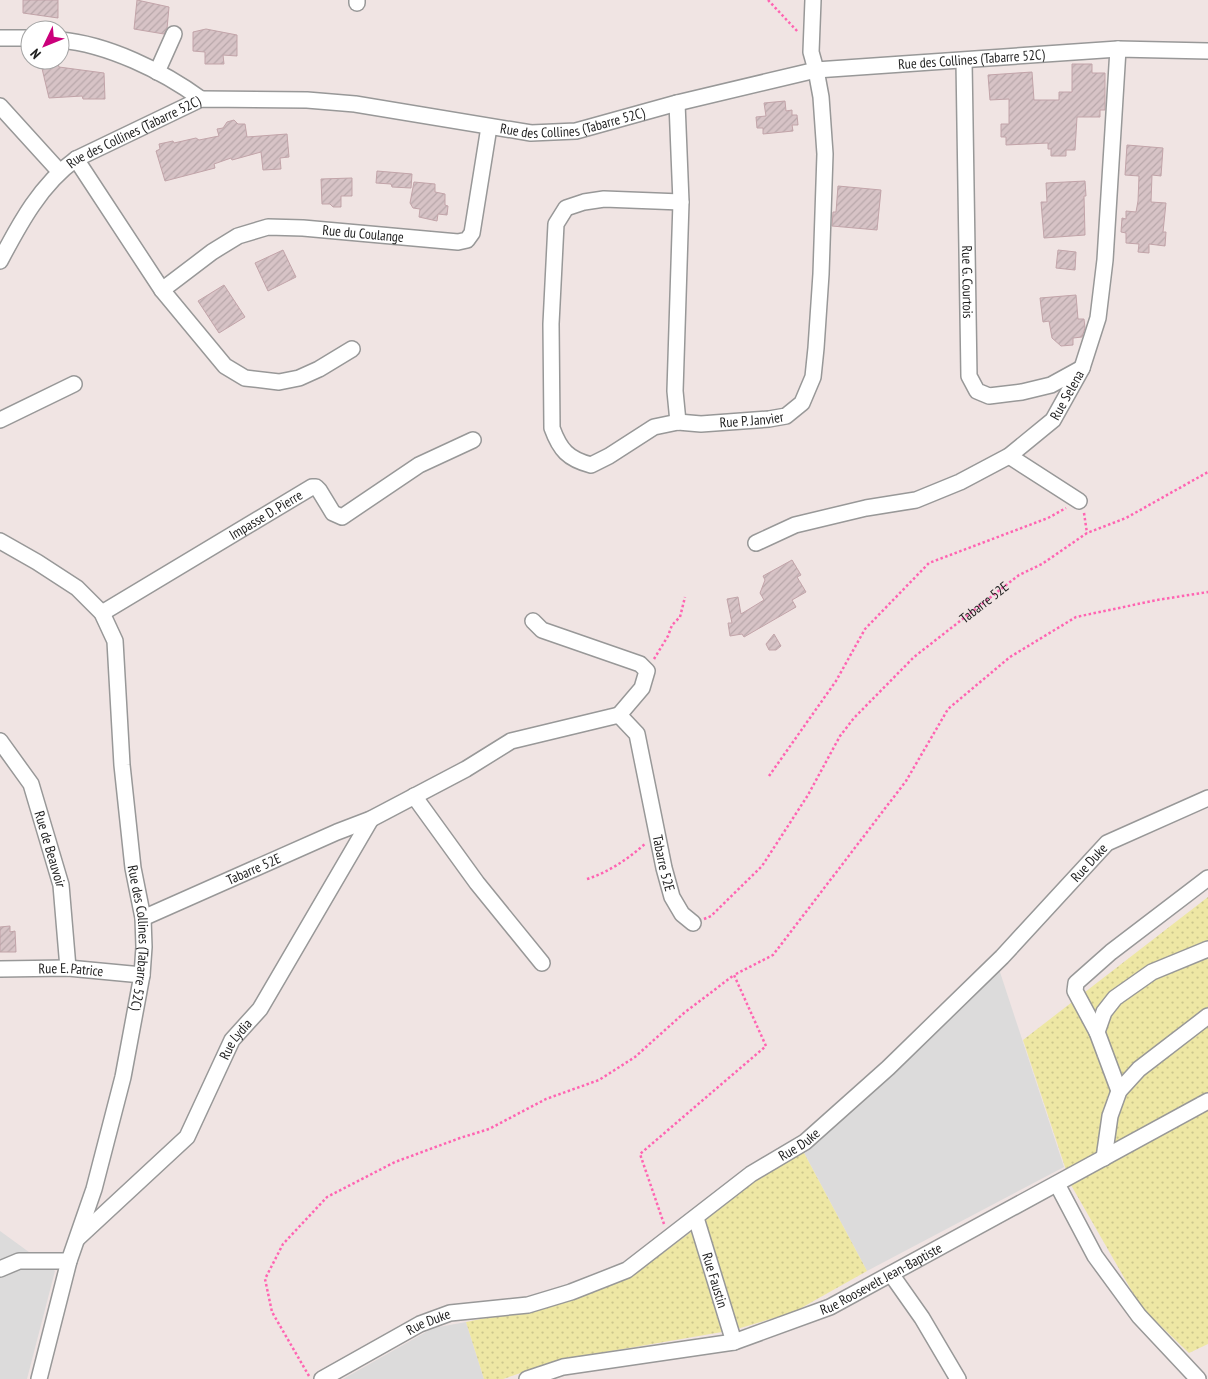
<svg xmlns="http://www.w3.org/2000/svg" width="1208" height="1379" font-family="'PT Sans Narrow',sans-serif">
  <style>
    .residential { fill: #dcdbdb }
    .grass { fill: url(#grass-dots) }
    .building { fill: url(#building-hatch); stroke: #c2a4a9 }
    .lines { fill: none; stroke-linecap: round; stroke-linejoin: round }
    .minor-casing { stroke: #989898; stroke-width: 18 }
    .path { stroke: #ff64b2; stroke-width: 2.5; stroke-dasharray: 2.5 2.5; stroke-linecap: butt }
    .minor { stroke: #fff; stroke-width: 15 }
    .labels { text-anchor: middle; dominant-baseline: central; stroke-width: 4; stroke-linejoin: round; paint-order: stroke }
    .street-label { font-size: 14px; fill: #1e1e1e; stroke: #fff }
  </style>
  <defs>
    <pattern id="grass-dots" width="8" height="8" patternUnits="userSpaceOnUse" patternTransform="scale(1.25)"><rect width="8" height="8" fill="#eee7a4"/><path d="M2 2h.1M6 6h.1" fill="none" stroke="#ccc68d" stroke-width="1.8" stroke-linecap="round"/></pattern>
    <pattern id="building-hatch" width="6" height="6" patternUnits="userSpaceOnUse" patternTransform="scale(1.25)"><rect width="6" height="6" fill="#d7c3c6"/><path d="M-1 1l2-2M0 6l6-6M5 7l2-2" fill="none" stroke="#b8a7aa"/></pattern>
  </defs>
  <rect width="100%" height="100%" fill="#f0e4e3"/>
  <g class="residential">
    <path d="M997 963 1064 1167 867 1271 803 1151Z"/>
    <path d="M0 1231 55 1271 27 1379H0Z"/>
    <path d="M466 1322 484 1379H343L433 1328Z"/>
  </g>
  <g class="grass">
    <path d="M1208 897V1344L1189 1353 1141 1307 1071 1185 1023 1040Z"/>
    <path d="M803 1151 867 1271 794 1312 737 1329 703 1221 775 1165Z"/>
    <path d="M695 1229 722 1332 559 1360 503 1379H484L466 1322 529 1309 631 1277Z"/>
  </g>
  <g class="building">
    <path d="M23 0H58V18L23 13Z"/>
    <path d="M137 0 169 7 167 29 164 34 134 29Z"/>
    <path d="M206 29 237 35V56L223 55 224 64H205V52L193 51V32Z"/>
    <path d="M40 60H57L59 67 104 73 105 99H83L82 96 49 98Z"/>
    <path d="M1072 64H1092V73H1105V110H1100V117H1077L1075 150H1066V156H1051V149H1048V143L1006 145V137H1001V124H1009V99L990 100 988 75 1032 72 1034 100H1059V92H1072Z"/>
    <path d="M785 101 786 111 792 110V115H797L798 125H792L793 131 763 134V128H757L756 117 766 116 764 103Z"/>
    <path d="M234 120 238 124H245L247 137 287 134 289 157 280 158 281 169 263 170 261 152 232 160 231 158 214 164 215 168 165 181 156 151 160 149 159 144 173 141 174 143 196 138 199 140 219 136 217 129 223 128 227 122Z"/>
    <path d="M1127 145 1163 148 1161 176 1152 175 1151 202 1166 203 1163 232H1166L1165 246 1149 244V253L1138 252 1139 244 1126 243V233L1121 232 1122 218 1126 219V211L1136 212 1138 201 1139 176 1125 175Z"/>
    <path d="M377 171 412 174 411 188 392 187 391 184 376 183Z"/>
    <path d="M352 178V196H341V207H333L330 204H322L321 179Z"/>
    <path d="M1085 181 1086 196H1084L1085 235 1044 238 1041 202H1047L1046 183Z"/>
    <path d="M414 182 435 184V192L445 194V205L448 206 447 215 438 214 437 221 419 217 420 209 413 208 410 203Z"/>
    <path d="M838 186 881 190 877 230 832 226 833 212H836Z"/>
    <path d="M283 250 296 277 268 291 255 263Z"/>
    <path d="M1058 250 1076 252 1075 270 1056 268Z"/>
    <path d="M224 285 245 317 219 333 198 301Z"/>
    <path d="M1076 295 1078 319H1084L1085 328 1082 337 1073 338V345L1061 346 1052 338 1049 321 1043 322 1040 298Z"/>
    <path d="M792 560 801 575 797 577 806 592 792 600 796 607 744 637 742 634 730 636 728 623H732L727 599 738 597 741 614 764 600 760 593 765 580 763 576Z"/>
    <path d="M774 634 781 646 776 650H769L766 644Z"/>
    <path d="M10 926V932L15 931 16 952H0V927Z"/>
  </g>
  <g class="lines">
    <g class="minor-casing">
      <g id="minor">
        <path d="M357 0V3"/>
        <path d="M0 38H30"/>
        <path d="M60 40C107 44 163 71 201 99"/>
        <path id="s2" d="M964 61 969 376 977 391 989 396 1022 392 1051 385 1082 368"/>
        <path d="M157 72 174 34"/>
        <path d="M677 103 681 202 675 391 678 422"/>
        <path d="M0 106 59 171"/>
        <path d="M76 159 162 290 225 366 245 378 279 382 299 378 319 369 352 349"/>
        <path id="s3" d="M681 202 604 199 584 202 566 208 556 224 551 324 552 428C560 450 568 459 591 465L609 456 654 427 678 422 701 424 769 419 786 416 802 403 813 377 816 348 821 274 825 154 821 97 816 70 811 52 813 0"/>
        <path id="s4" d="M0 261C20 223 41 184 76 159L201 99 307 100 355 104 531 133 576 131 677 103 816 70 1118 49 1208 51"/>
        <path id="s5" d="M162 290 212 252 238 236 268 227 303 228 458 242 467 240 472 233 489 127"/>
        <path d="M0 420 74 384"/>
        <path d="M1009 456 1079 501"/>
        <path id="s6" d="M0 541 37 562 77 588 102 613 115 641 122 765 133 868 143 918 144 947 142 975 123 1077 94 1189 69 1261 39 1379"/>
        <path id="s7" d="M756 543 795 525 866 508 916 500 960 482 1009 456 1053 420 1082 368 1098 318 1105 260 1118 49"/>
        <path id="s8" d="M102 613 312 487H316L319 490 333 513 342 517 419 465 473 440"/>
        <path d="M533 621 542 630 640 664 647 671 642 688 619 715"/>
        <path id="s9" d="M0 741 31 784 61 885 68 968"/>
        <path d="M414 796 477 883 542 963"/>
        <path id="s10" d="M143 918 337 832 371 819 466 769 511 741 619 715 637 734 664 868 672 897 682 914 693 923"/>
        <path id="s11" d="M0 969 68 968 142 975"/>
        <path d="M1097 1032 1075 991 1076 983 1111 952 1208 878"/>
        <path d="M1119 1091 1097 1032 1104 1012 1115 998 1152 972 1208 949"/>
        <path d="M1104 1158 1110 1116 1119 1091 1139 1069 1208 1016"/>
        <path d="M1057 1184 1095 1256 1139 1316 1198 1379"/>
        <path id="s12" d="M696 1218 734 1342"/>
        <path id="s13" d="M78 1238 187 1137 232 1040 260 1009 371 819"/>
        <path d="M0 1269 19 1261H69"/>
        <path d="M891 1274 922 1318 958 1379"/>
        <path id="s14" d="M322 1379 420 1324 450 1313 528 1305 571 1292 627 1270 751 1174 805 1142 888 1068 1002 957 1107 843 1208 798"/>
        <path id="s15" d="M527 1379 563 1367 734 1342 830 1307 1208 1101"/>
      </g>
    </g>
    <g class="path">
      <path d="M768 0 798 32"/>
      <path d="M1084 513 1087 533"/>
      <path d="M654 659 668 636 672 625 680 617 685 597"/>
      <path d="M769 776 836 681 865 629 929 563 1048 518 1066 508"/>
      <path d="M587 879C609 872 628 859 646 843"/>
      <path id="s1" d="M704 919 711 916 762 866 808 795 840 736 854 718 914 657 1019 575 1042 564 1087 533 1126 518 1208 472"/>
      <path d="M664 1224 640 1154 766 1046 734 975 773 955 906 781 948 709 1010 657 1076 617 1157 600 1208 592"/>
      <path d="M309 1376 272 1312 265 1279 283 1244 327 1197 395 1162 460 1138 489 1129 546 1099 599 1080 635 1057 684 1013 734 975"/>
    </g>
    <use href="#minor" class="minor"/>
  </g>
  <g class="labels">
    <g class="street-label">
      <text stroke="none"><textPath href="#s4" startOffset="1048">Rue des Collines (Tabarre 52C)</textPath></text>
      <text stroke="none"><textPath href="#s4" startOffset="642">Rue des Collines (Tabarre 52C)</textPath></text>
      <text stroke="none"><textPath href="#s4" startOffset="192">Rue des Collines (Tabarre 52C)</textPath></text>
      <text stroke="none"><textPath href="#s5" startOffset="220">Rue du Coulange</textPath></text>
      <text stroke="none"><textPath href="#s2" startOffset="221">Rue G. Courtois</textPath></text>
      <text stroke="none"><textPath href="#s7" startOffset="355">Rue Selena</textPath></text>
      <text stroke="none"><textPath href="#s3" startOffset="568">Rue P. Janvier</textPath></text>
      <text stroke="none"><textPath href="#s8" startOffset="191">Impasse D. Pierre</textPath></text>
      <text stroke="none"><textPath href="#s1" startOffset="428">Tabarre 52E</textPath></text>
      <text stroke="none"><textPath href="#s9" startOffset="121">Rue de Beauvoir</textPath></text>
      <text stroke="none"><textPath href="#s10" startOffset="678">Tabarre 52E</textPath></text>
      <text stroke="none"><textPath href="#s14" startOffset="946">Rue Duke</textPath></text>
      <text stroke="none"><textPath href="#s10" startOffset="121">Tabarre 52E</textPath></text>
      <text stroke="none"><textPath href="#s6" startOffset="455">Rue des Collines (Tabarre 52C)</textPath></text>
      <text stroke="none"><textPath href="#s11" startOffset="71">Rue E. Patrice</textPath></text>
      <text stroke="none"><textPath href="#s13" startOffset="258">Rue Lydia</textPath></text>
      <text stroke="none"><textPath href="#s14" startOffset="541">Rue Duke</textPath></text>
      <text stroke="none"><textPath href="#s15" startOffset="371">Rue Roosevelt Jean-Baptiste</textPath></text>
      <text stroke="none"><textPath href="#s12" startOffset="65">Rue Faustin</textPath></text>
      <text stroke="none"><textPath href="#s14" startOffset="121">Rue Duke</textPath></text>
    </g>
  </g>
  <g transform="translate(45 45) rotate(227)"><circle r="24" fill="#ffffff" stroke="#a5a5a5"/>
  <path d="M0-4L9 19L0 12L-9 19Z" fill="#cb007b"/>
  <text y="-8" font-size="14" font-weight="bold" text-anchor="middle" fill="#1e1e1e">N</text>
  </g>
</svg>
